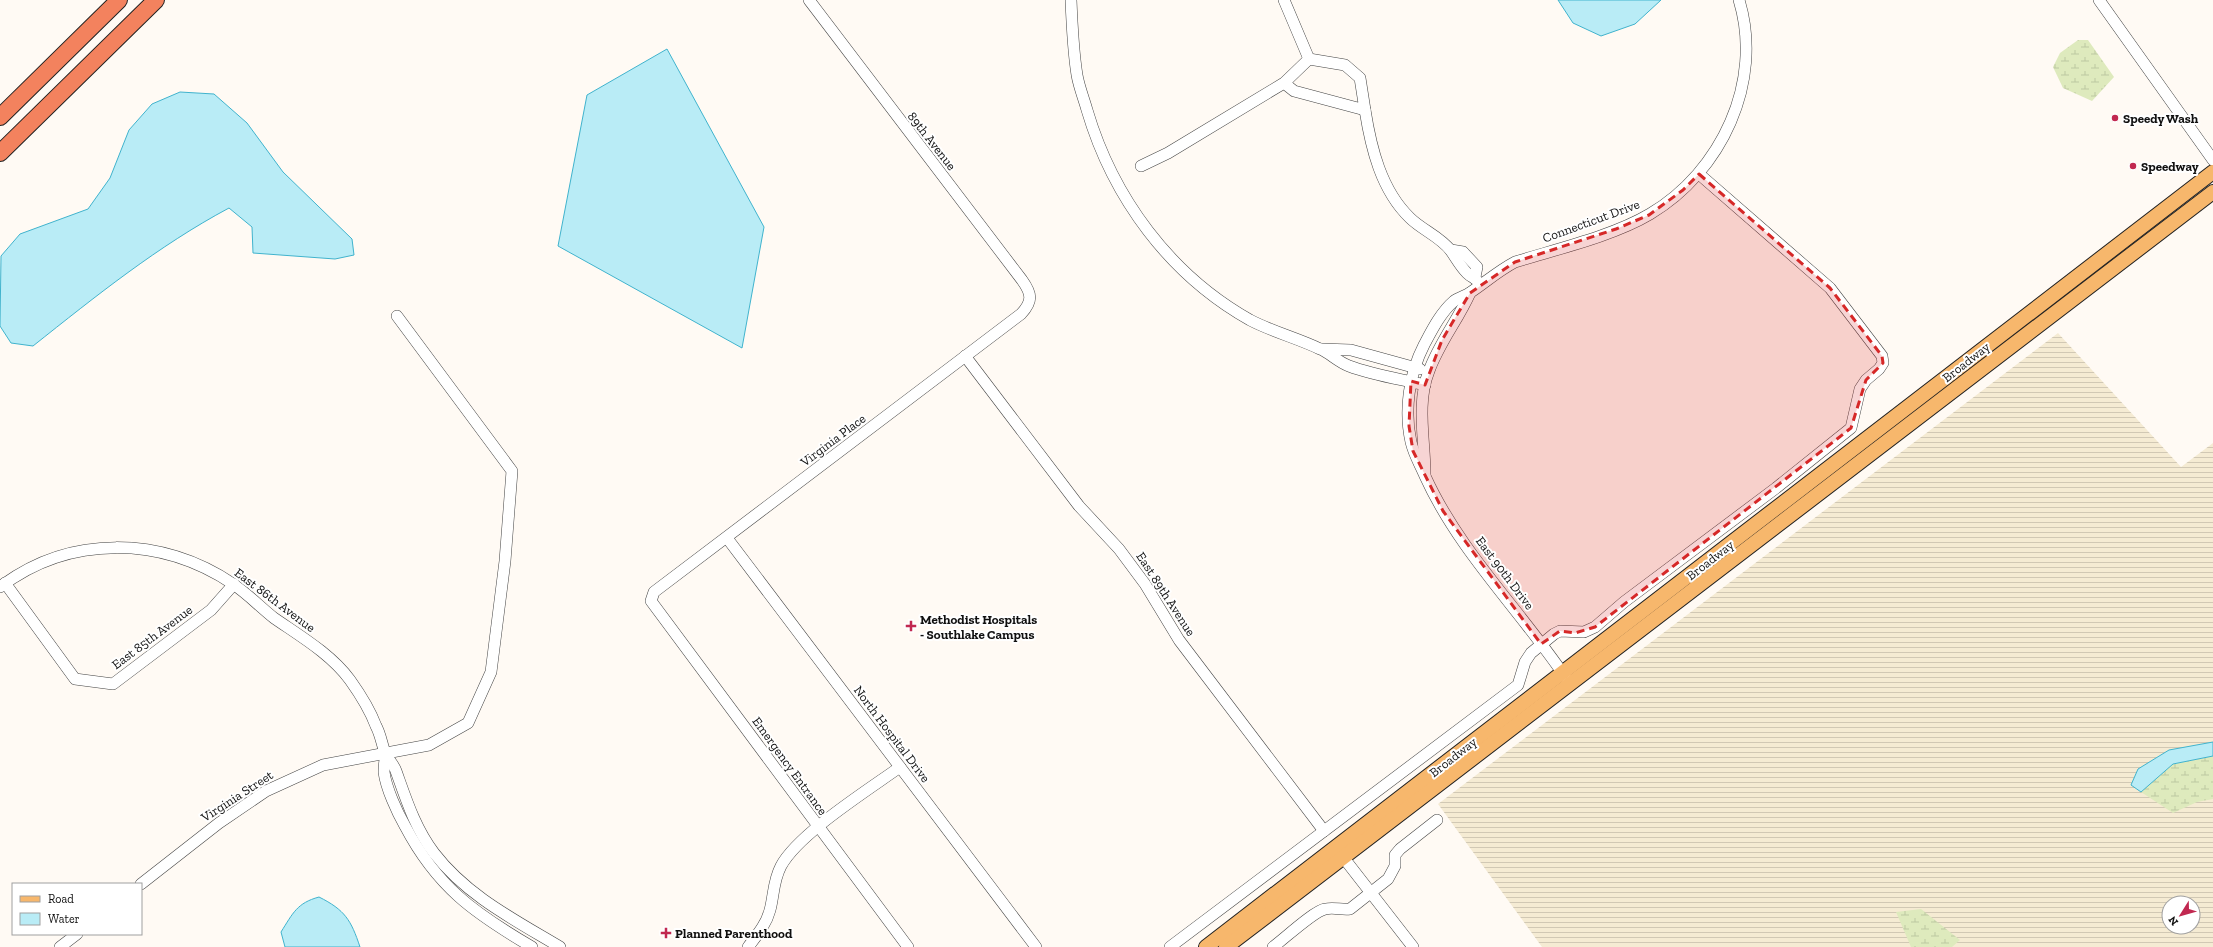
<svg xmlns="http://www.w3.org/2000/svg" width="2213" height="947" font-family="'Zilla Slab',serif">
  <style>
    .farmland { fill: url(#farmland-rules); fill-rule: evenodd }
    .wetland { fill: url(#wetland-marsh) }
    .water { fill: #b9ecf6; stroke: #40b3cd }
    .lines { fill: none; stroke-linecap: round; stroke-linejoin: round }
    .minor-casing { stroke: #434343; stroke-width: 12 }
    .major-casing { stroke: #212121; stroke-width: 16 }
    .highway-casing { stroke: #212121; stroke-width: 18 }
    .minor { stroke: #fff; stroke-width: 11 }
    .major { stroke: #f7b76c; stroke-width: 14 }
    .highway { stroke: #f3825e; stroke-width: 16 }
    .marked { fill: #d62828; fill-opacity: 0.2; stroke: #d62828; stroke-width: 3; stroke-dasharray: 8 5; stroke-linejoin: round }
    .poi-dot { fill: #c12850; stroke: #fff; stroke-width: 1.5 }
    .labels { text-anchor: middle; dominant-baseline: central; stroke-width: 4; stroke-linejoin: round; paint-order: stroke }
    .poi-label { font-size: 13px; font-weight: bold; fill: #101010; stroke: #fff; text-anchor: start }
    .street-label { font-size: 13px; fill: #101010; stroke: #fff }
  </style>
  <defs>
    <pattern id="farmland-rules" width="6" height="5" patternUnits="userSpaceOnUse"><rect width="6" height="5" fill="#f5ebd3"/><path d="M0 2.5h6" fill="none" stroke="#d1c8b4"/></pattern>
    <pattern id="wetland-marsh" width="20" height="14" patternUnits="userSpaceOnUse"><rect width="20" height="14" fill="#deeabd"/><path d="M1 5h8M5 5V1M11 12h8M15 12V8" fill="none" stroke="#bdc8a1"/></pattern>
  </defs>
  <rect width="100%" height="100%" fill="#fffaf4"/>
  <path class="farmland" d="M2058 333 2181 467 2213 443V947H1542L1438 804ZM2169 903H2193V927H2169Z"/>
  <g class="wetland">
    <path d="M2078 40H2088L2114 77 2092 101 2063 88 2053 67 2060 53Z"/>
    <path d="M2213 756V799L2197 802 2173 813 2141 792 2173 764Z"/>
    <path d="M1921 909 1960 940 1952 947H1911L1896 912Z"/>
  </g>
  <g class="water">
    <path d="M1558 0H1661L1635 24 1601 36 1573 23Z"/>
    <path d="M667 49 764 227 742 348 558 246 587 95Z"/>
    <path d="M180 92 214 94 247 123 283 172 352 239 354 255 335 259 253 253 252 227 229 208C158 246 96 296 33 346L11 343 0 326 1 256 20 234 88 209 110 178 129 130 152 104Z"/>
    <path d="M2213 742V756L2173 764 2141 792 2131 785 2138 769 2169 750Z"/>
    <path d="M319 897C345 910 351 920 360 947H285L281 932C293 913 297 903 319 897Z"/>
  </g>
  <g class="lines">
    <g class="minor-casing">
      <g id="minor">
        <path d="M809 0 1022 280C1032 294 1033 301 1021 314L654 592 651 601 908 947"/>
        <path d="M1071 0C1072 25 1073 50 1077 75 1079 87 1084 99 1087 110 1113 198 1170 275 1250 320 1273 332 1297 338 1320 349 1330 353 1338 362 1349 366 1373 375 1400 379 1425 385"/>
        <path d="M1284 0 1309 59"/>
        <path d="M2099 0 2213 160"/>
        <path d="M1365 110C1371 148 1381 190 1410 218 1422 230 1441 237 1451 251 1456 258 1460 266 1467 273 1472 278 1475 277 1480 284"/>
        <path d="M1141 166 1168 153 1284 83 1309 59 1345 65 1360 78 1365 110 1294 91 1284 83"/>
        <path d="M1451 250 1463 252 1477 267 1475 277"/>
        <path d="M1322 349 1351 350 1420 369"/>
        <path d="M965 356 1079 506 1119 549 1145 584 1179 640 1324 831"/>
        <path d="M1425 474C1425 441 1416 403 1429 371 1439 343 1458 320 1470 293"/>
        <path d="M727 538 1036 947"/>
        <path d="M5 583 75 679 113 684 211 610 234 584"/>
        <path d="M0 587C70 534 161 536 233 584 248 594 260 607 274 618 300 636 331 654 350 680 360 694 370 710 376 726 381 735 382 746 386 755 389 760 394 765 396 771 406 799 415 828 434 853 467 896 515 920 560 947"/>
        <path d="M1566 678C1520 610 1459 551 1425 476 1420 464 1414 455 1411 442 1404 411 1409 374 1424 345 1432 330 1441 312 1454 301 1459 297 1466 296 1471 292 1486 282 1498 271 1515 262 1557 249 1613 236 1650 214 1721 172 1764 82 1739 0"/>
        <path d="M386 754C385 759 384 766 384 772 386 788 397 812 405 826 437 887 474 913 532 947"/>
        <path d="M1343 857 1413 947"/>
        <path d="M141 884 219 823 266 791 323 765 429 745 468 723 491 672 505 561 512 471 397 316"/>
        <path d="M60 947 77 934"/>
        <path d="M748 947C757 935 766 925 770 910 774 895 773 881 781 866 798 834 868 790 900 767"/>
        <path d="M1170 947 1518 685 1525 662 1531 653 1554 634 1560 631 1584 632 1595 627 1624 602 1776 488 1851 428 1860 389 1866 380 1879 369 1883 363 1882 356 1830 288 1699 174"/>
        <path d="M1273 947C1284 939 1314 911 1325 909 1334 907 1341 910 1350 909L1388 879 1395 866V855L1400 849 1437 820"/>
      </g>
    </g>
    <g class="major-casing">
      <g id="major">
        <path d="M1206 947 2213 172"/>
        <path d="M1226 947 2213 192"/>
      </g>
    </g>
    <g class="highway-casing">
      <g id="highway">
        <path d="M0 117 119 0"/>
        <path d="M0 153 156 0"/>
      </g>
    </g>
    <use href="#minor" class="minor"/>
    <use href="#major" class="major"/>
    <use href="#highway" class="highway"/>
  </g>
  <path class="marked" d="M1699 174 1830 288 1882 356 1883 363 1866 380 1851 428 1837 439 1595 627 1575 633 1560 631 1541 644 1443 511 1413 451 1409 426 1411 381 1425 385 1442 340 1470 293 1515 262 1616 229 1649 215 1683 190Z"/>
  <g class="poi-dot">
    <circle cx="2115" cy="118" r="4"/>
    <circle cx="2133" cy="166" r="4"/>
    <path d="M909 620h4v4h4v4h-4v4h-4v-4h-4v-4h4z"/>
    <path d="M664 927h4v4h4v4h-4v4h-4v-4h-4v-4h4z"/>
  </g>
  <g class="labels">
    <g class="poi-label">
      <text x="2123" y="118">Speedy Wash</text>
      <text x="2141" y="166">Speedway</text>
      <text x="920" y="619">Methodist Hospitals<tspan x="920" dy="15">- Southlake Campus</tspan></text>
      <text x="675" y="933">Planned Parenthood</text>
    </g>
    <g class="street-label">
      <text transform="translate(932 141) rotate(52)">89th Avenue</text>
      <text transform="translate(1591 221) rotate(-20)">Connecticut Drive</text>
      <text transform="translate(1966 362) rotate(-38)">Broadway</text>
      <text transform="translate(833 440) rotate(-37)">Virginia Place</text>
      <text transform="translate(1710 560) rotate(-38)">Broadway</text>
      <text transform="translate(1505 573) rotate(53)">East 90th Drive</text>
      <text transform="translate(1166 594) rotate(57)">East 89th Avenue</text>
      <text transform="translate(275 600) rotate(37)">East 86th Avenue</text>
      <text transform="translate(152 637) rotate(-37)">East 85th Avenue</text>
      <text transform="translate(892 734) rotate(53)">North Hospital Drive</text>
      <text transform="translate(1453 757) rotate(-38)">Broadway</text>
      <text transform="translate(790 766) rotate(54)">Emergency Entrance</text>
      <text transform="translate(237 796) rotate(-33)">Virginia Street</text>
    </g>
  </g>
  <rect x="12" y="883" width="130" height="52" fill="#ffffff" stroke="#9f9f9f"/>
  <rect x="20" y="896" width="20" height="6" fill="#f7b76c" stroke="#9f9f9f"/>
  <text x="48" y="903" font-size="12" fill="#101010">Road</text>
  <rect x="20" y="913" width="20" height="12" fill="#b9ecf6" stroke="#9f9f9f"/>
  <text x="48" y="923" font-size="12" fill="#101010">Water</text>
  <g transform="translate(2181 915) rotate(233)"><circle r="19" fill="#ffffff" stroke="#9f9f9f"/>
  <path d="M0-3L7 15L0 10L-7 15Z" fill="#c12850"/>
  <text y="-6" font-size="11" font-weight="bold" text-anchor="middle" fill="#101010">N</text>
  </g>
</svg>
